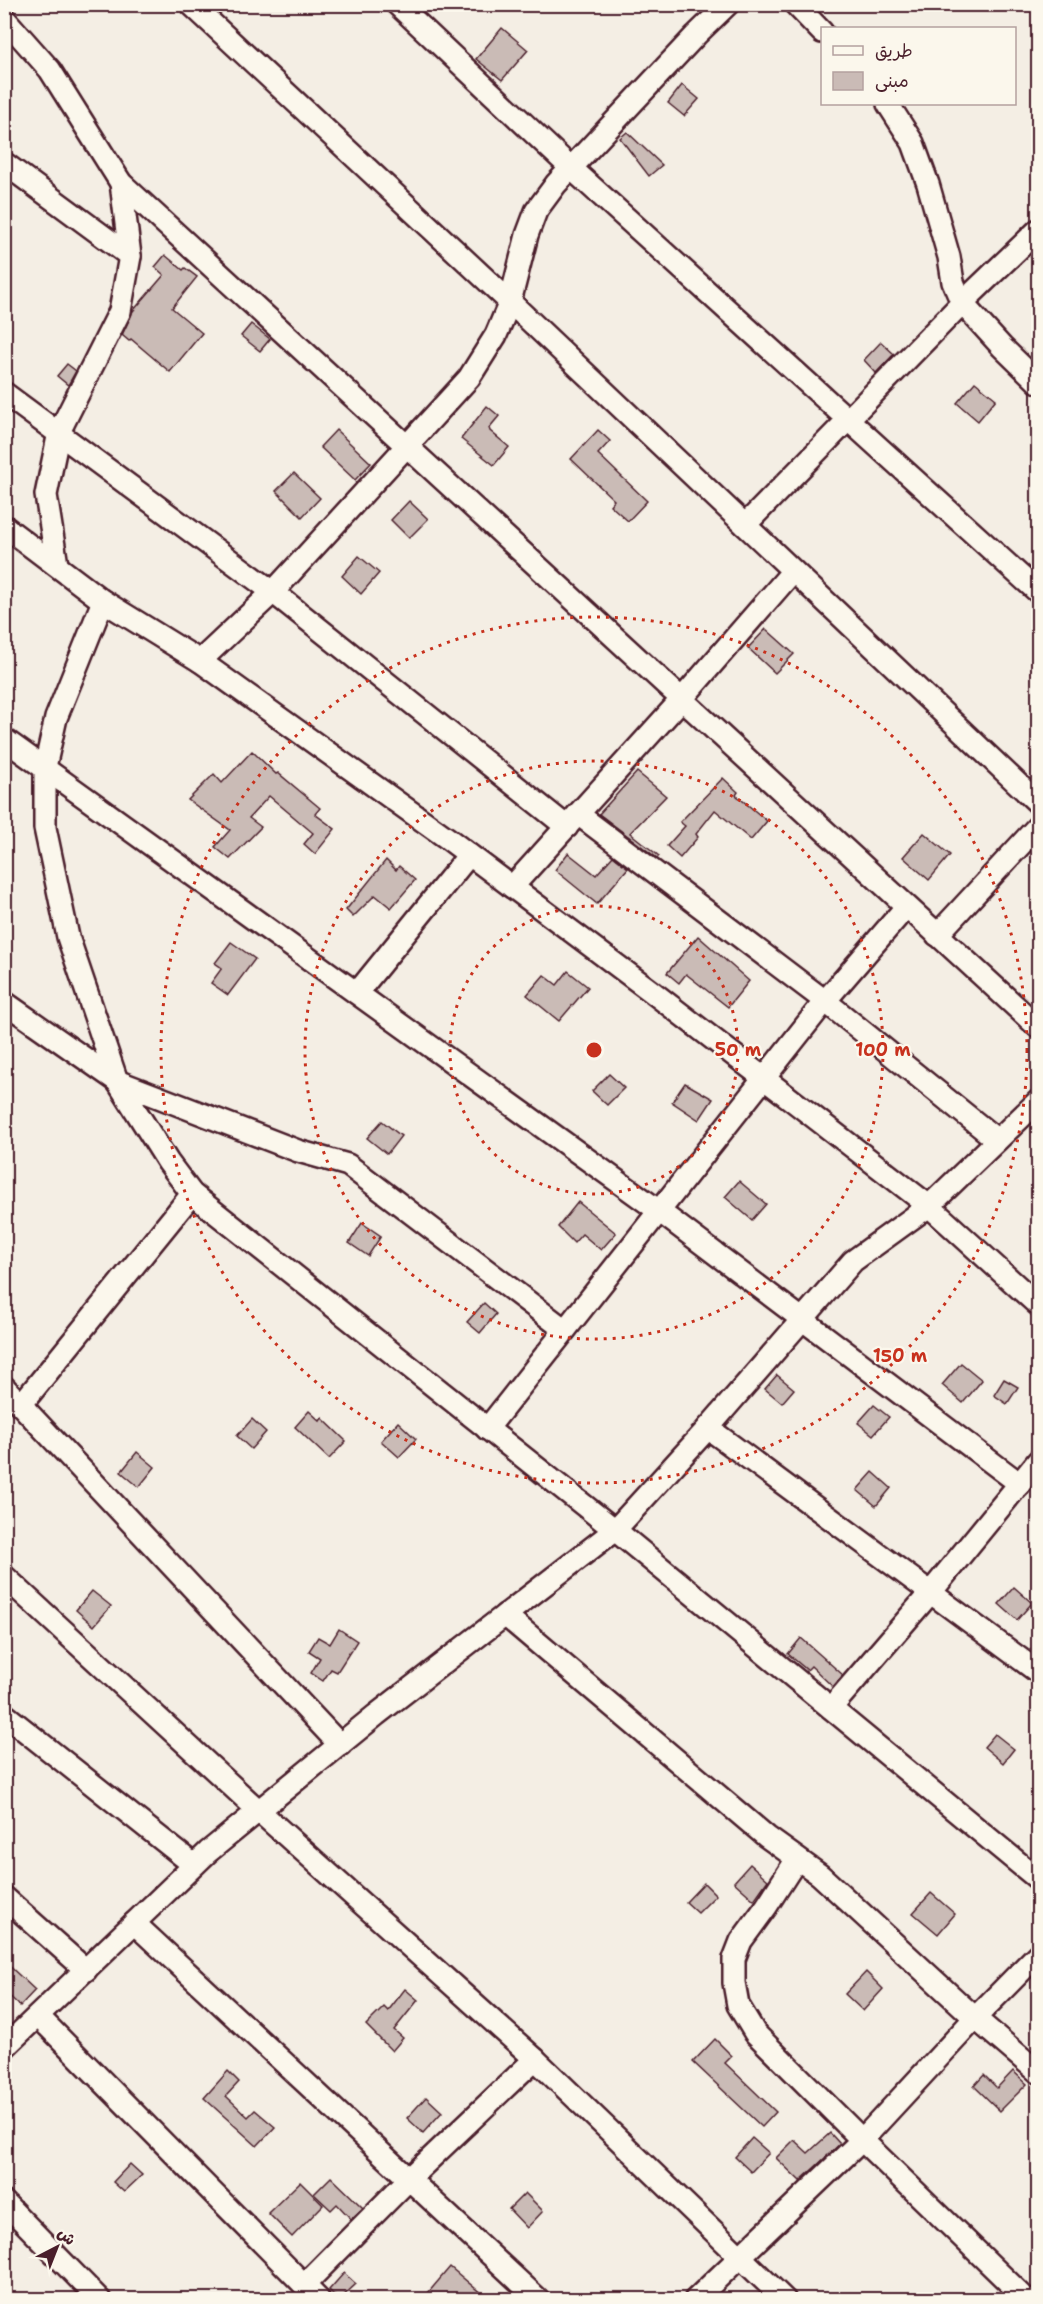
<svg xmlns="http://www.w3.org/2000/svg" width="1043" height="2304" font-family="'Shantell Sans','Playpen Sans Arabic',sans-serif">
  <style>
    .building { fill: #cabbb6; stroke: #4a1f2b; stroke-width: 1.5 }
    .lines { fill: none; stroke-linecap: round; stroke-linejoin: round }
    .minor-casing { stroke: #4a1f2b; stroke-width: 26 }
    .minor { stroke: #fbf7ec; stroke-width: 21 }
    .ring { fill: none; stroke: #c8321e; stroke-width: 3; stroke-dasharray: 3 6 }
    .centre { fill: #c8321e; stroke: #fbf7ec; stroke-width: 3 }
    .ring-label { font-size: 18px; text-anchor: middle; font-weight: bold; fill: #c8321e; stroke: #fbf7ec; stroke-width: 4.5; stroke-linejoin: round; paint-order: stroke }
  </style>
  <rect width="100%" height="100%" fill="#f4eee4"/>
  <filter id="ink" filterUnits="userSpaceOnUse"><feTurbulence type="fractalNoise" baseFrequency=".0167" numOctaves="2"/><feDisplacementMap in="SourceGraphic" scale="12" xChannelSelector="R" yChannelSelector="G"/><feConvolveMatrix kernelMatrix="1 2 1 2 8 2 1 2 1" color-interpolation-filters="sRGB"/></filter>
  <g filter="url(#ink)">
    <g class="building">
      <path d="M502 28 528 50 502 80 476 59Z"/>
      <path d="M682 85 699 99 684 116 668 103Z"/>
      <path d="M627 132 662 165 649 176 620 138Z"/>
      <path d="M165 255 183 270 185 268 197 277 172 308 202 333 170 372 131 339 129 341 122 335 133 311 164 275 155 267Z"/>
      <path d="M251 324 270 339 260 351 241 336Z"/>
      <path d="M881 342 894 354 876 373 864 360Z"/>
      <path d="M67 364 76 371 68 385 57 376Z"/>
      <path d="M975 382 996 399 978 421 957 403Z"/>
      <path d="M487 406 499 416 489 428 490 431 509 447 494 465 461 439Z"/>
      <path d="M336 430 371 463 355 480 320 447Z"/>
      <path d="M598 430 610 441 598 454 647 501 628 521 610 505 614 500 571 459Z"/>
      <path d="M294 473 320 498 302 517 276 491Z"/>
      <path d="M409 501 428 519 409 538 391 520Z"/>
      <path d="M359 556 379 573 361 594 342 576Z"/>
      <path d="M766 629 794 654 775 673 748 648Z"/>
      <path d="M252 751 276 774 278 773 320 808 315 814 335 829 315 854 304 844 313 833 269 796 249 818 261 827 230 859 215 847 230 830 188 800 214 774 222 783Z"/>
      <path d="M637 772 666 796 630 833 659 856 657 858 599 814Z"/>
      <path d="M723 778 738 792 736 795 767 821 751 840 715 810 696 834 698 837 680 858 667 846 685 826 680 822Z"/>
      <path d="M924 833 950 855 929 880 903 857Z"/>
      <path d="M568 853 596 875 613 856 628 868 597 904 555 870Z"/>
      <path d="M386 860 396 870 399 866 415 880 391 908 375 895 353 917 346 910Z"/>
      <path d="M698 936 749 981 728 1007 686 974 679 983 667 973Z"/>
      <path d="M231 942 255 959 228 995 211 983 222 968 215 963Z"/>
      <path d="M568 971 588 987 559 1021 527 995 544 975 557 985Z"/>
      <path d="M609 1074 624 1088 607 1105 592 1091Z"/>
      <path d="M685 1083 713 1099 699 1120 672 1102Z"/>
      <path d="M382 1121 401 1136 387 1154 367 1138Z"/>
      <path d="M739 1181 766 1204 752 1220 725 1197Z"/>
      <path d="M578 1202 616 1233 601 1250 582 1234 574 1243 558 1227Z"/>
      <path d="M362 1223 381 1236 368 1256 349 1243Z"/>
      <path d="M484 1303 496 1314 480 1333 467 1322Z"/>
      <path d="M961 1363 982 1380 963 1403 942 1385Z"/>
      <path d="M777 1375 794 1389 782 1403 765 1389Z"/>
      <path d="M1004 1379 1018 1387 1007 1404 994 1395Z"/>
      <path d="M874 1405 889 1417 873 1435 858 1423Z"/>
      <path d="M309 1411 320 1421 322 1418 346 1441 329 1459 295 1427Z"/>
      <path d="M252 1419 266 1432 251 1449 237 1436Z"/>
      <path d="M398 1422 416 1439 399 1457 381 1441Z"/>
      <path d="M137 1452 155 1467 139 1487 121 1472Z"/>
      <path d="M873 1472 891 1488 876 1506 857 1490Z"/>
      <path d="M1014 1587 1032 1603 1017 1620 999 1604Z"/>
      <path d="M92 1591 111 1606 94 1626 76 1610Z"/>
      <path d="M339 1629 357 1641 337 1672 331 1669 323 1681 311 1673 320 1658 309 1651 318 1637 330 1644Z"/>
      <path d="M801 1638 843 1675 833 1687 811 1666 807 1670 788 1654Z"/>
      <path d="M995 1734 1014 1749 1003 1763 984 1747Z"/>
      <path d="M750 1864 768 1880 754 1900 734 1882Z"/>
      <path d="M704 1883 716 1895 698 1913 686 1902Z"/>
      <path d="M931 1893 955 1914 938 1934 913 1913Z"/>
      <path d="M4 1961 35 1990 20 2006 4 1991Z"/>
      <path d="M866 1972 883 1989 863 2011 845 1994Z"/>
      <path d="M405 1989 418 2000 394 2030 403 2038 392 2051 366 2025 384 2007 388 2011Z"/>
      <path d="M715 2039 732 2056 725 2063 776 2112 762 2127 693 2062Z"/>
      <path d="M228 2071 239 2082 226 2096 248 2117 255 2110 275 2127 257 2146 204 2098Z"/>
      <path d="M1013 2071 1027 2084 1000 2111 974 2086 984 2075 997 2088Z"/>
      <path d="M426 2097 442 2112 423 2133 407 2118Z"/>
      <path d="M830 2133 840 2144 800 2181 776 2158 794 2140 808 2153Z"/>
      <path d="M752 2138 769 2153 751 2172 735 2157Z"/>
      <path d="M130 2164 142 2175 124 2192 113 2182Z"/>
      <path d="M331 2177 363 2208 351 2219 337 2204 331 2210 314 2194Z"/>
      <path d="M300 2182 323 2205 292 2237 268 2213Z"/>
      <path d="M525 2193 543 2211 527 2228 509 2209Z"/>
      <path d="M450 2267 489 2300H422Z"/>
      <path d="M344 2273 356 2284 339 2300 329 2290Z"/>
    </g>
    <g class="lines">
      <g class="minor-casing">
        <g id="minor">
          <path d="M191 4 510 302 1038 803"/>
          <path d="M397 4 571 168 1038 592"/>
          <path d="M795 4 822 32"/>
          <path d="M4 18 50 70 121 183 1038 1027"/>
          <path d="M888 104 913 143 928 184 949 257 953 282 962 303 1002 347 1038 382"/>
          <path d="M4 163 130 256"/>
          <path d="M4 393 273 592 567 827"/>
          <path d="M745 525 962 303 1038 230"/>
          <path d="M4 526 103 601 200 661 273 592 469 378 496 335 510 302 527 235 536 211 556 184 696 35 728 4"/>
          <path d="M57 565 46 495 59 432 120 311 130 256 121 183"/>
          <path d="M103 601 56 718 45 767V828L68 937 117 1081 168 1162 192 1194 615 1530 1038 1879"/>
          <path d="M200 661 447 838 651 991 929 1206 1038 1305"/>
          <path d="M4 739 659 1211 1020 1484"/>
          <path d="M578 814 825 1001 997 1140"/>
          <path d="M512 887 681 700 793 571"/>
          <path d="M937 935 1038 826"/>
          <path d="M357 993 469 855"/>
          <path d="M4 1002 117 1081 298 1151 348 1165 565 1330"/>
          <path d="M4 1387 340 1745"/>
          <path d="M21 1405 192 1194"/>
          <path d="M708 1428 1038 1672"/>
          <path d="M487 1429 825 1001 906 907"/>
          <path d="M4 1576 259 1811 535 2059 785 2300"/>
          <path d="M505 1615 767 1837 820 1875 975 2018 1038 2072"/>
          <path d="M831 1708 931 1592 1038 1461"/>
          <path d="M4 1714 194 1865"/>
          <path d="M797 1859 766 1907 741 1941 734 1959V1983L738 2005 755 2033 862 2140 1027 2300"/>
          <path d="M4 1897 86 1970"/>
          <path d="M134 1923 539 2300"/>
          <path d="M38 2016 319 2300"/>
          <path d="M4 2048 208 1852 376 1715 615 1530 708 1428 853 1261 929 1206 1038 1101"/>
          <path d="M4 2202 100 2300"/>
          <path d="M304 2285 410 2178 535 2059"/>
          <path d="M695 2300 862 2140 975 2018 1038 1954"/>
        </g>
      </g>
      <use href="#minor" class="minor"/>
    </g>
  </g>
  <g class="ring">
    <circle cx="594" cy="1050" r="144"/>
    <circle cx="594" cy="1050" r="289"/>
    <circle cx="594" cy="1050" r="433"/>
  </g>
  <circle cx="594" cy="1050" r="9" class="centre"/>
  <g class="ring-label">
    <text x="738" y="1056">50 m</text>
    <text x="883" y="1056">100 m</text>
    <text x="900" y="1362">150 m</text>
  </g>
  <rect width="1043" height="2304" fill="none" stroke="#fbf7ec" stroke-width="24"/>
  <rect x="12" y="12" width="1019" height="2280" fill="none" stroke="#4a1f2b" stroke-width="2" filter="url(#ink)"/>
  <rect x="821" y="27" width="195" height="78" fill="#fbf7ec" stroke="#b4a19f" stroke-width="1.5"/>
  <rect x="833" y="46" width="30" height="9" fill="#fbf7ec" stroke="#b4a19f" stroke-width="1.5"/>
  <text x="875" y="57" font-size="18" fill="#4a1f2b">طريق</text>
  <rect x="833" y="72" width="30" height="18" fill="#cabbb6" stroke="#b4a19f" stroke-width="1.5"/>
  <text x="875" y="87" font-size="18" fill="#4a1f2b">مبنى</text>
  <g transform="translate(57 2247) rotate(42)" stroke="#fbf7ec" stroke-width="4.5" paint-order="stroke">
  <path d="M0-4.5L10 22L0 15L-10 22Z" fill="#4a1f2b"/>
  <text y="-9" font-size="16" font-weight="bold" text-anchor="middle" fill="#4a1f2b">ش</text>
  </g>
</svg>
